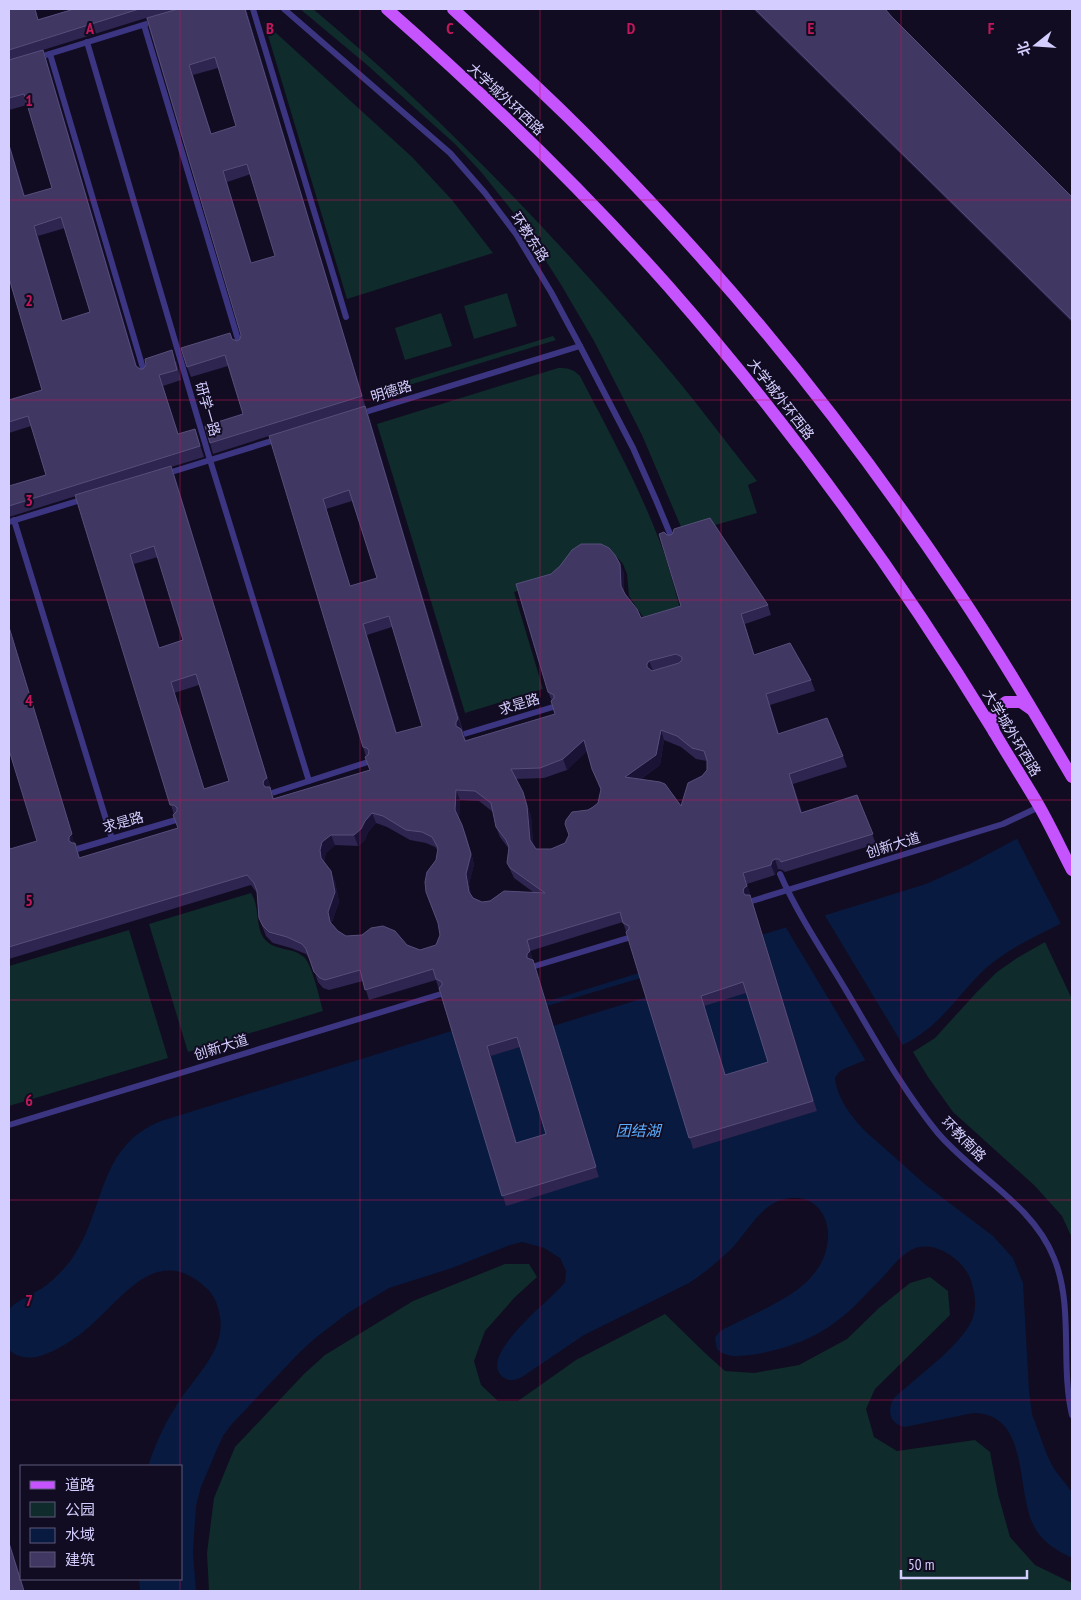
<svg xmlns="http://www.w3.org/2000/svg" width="1081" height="1600" font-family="'PT Sans Narrow','Noto Sans SC',sans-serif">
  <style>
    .green { fill: #0f2b2b }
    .water { fill: #081a3f }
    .pier { fill: #110c21 }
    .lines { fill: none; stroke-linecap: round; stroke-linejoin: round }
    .service { stroke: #3c3682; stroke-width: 6 }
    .primary { stroke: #c554ff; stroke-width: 12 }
    .wall { fill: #2e2550; fill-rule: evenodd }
    .shaded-wall { fill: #1b1335 }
    .building { fill: #403763; stroke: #574e7b; fill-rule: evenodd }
    .grid { fill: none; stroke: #c2185b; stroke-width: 1; stroke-opacity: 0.55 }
    .labels { text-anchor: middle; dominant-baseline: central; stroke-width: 4; stroke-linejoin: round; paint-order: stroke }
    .street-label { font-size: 14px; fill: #d4cdff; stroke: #110c21 }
    .water-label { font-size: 15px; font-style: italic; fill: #5badff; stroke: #110c21 }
    .grid-label { font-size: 16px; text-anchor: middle; font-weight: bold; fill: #c2185b; stroke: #110c21; stroke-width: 4; stroke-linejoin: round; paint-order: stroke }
  </style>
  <rect width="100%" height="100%" fill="#110c21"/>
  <g class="green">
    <path d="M300 9H313C438 113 552 232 658 357 693 397 724 440 757 481L748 485 757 513 684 534 642 435 594 341 560 283 521 222 482 173 455 144 366 64Z"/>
    <path d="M264 22 412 157 452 200 493 253 347 299Z"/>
    <path d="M507 293 517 326 474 339 464 306Z"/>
    <path d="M441 313 452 346 405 360 395 328Z"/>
    <path d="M553 336 556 340 406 386 405 381Z"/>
    <path d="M558 368C569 368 573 369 580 376 608 430 638 484 660 542 669 565 675 591 682 615L645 620 629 596 627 574 623 564 615 555 554 580 514 592 543 689 465 713 377 424Z"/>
    <path d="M251 893C260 907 255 923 263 937 273 952 291 946 304 957 312 964 320 1000 323 1011L188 1052 149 924Z"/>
    <path d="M129 930 168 1058 9 1106V966Z"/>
    <path d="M1045 942 1072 999V1238L1062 1216 1035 1186 953 1112 928 1077 913 1052 935 1038 976 993 997 972 1017 958Z"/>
    <path d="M505 1264H529L537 1277 515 1297 485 1331 474 1361 481 1385 498 1401H518L576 1360 665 1314 705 1353 725 1371 754 1373 799 1365 847 1339 879 1308 910 1283 930 1277 948 1291 950 1315 875 1389 866 1409 874 1437 897 1451 975 1440 990 1452 998 1494 1010 1537 1035 1565 1072 1583V1591H209L207 1553 214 1498 235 1447 304 1374 325 1355 413 1301Z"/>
  </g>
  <path class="water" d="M1072 809V918C1043 933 1011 946 986 968 963 989 947 1016 921 1034 898 1051 870 1057 844 1069L839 1072 835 1078C837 1098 851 1116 864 1130L927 1186 993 1236 1013 1258 1023 1283 1029 1391 1032 1414 1047 1455 1054 1469 1072 1492V1558C1058 1551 1045 1544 1036 1530 1014 1494 1032 1413 973 1413L905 1427C890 1424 886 1411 894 1398 915 1378 968 1341 974 1314 976 1305 975 1296 973 1288 970 1273 962 1263 950 1255 939 1247 923 1243 911 1250 897 1258 887 1274 875 1285 863 1297 851 1311 837 1321 814 1339 785 1349 757 1354 744 1356 726 1359 717 1349L715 1338 719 1332C726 1327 735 1324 742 1320 778 1302 825 1284 828 1238 829 1224 823 1209 811 1202 801 1196 788 1197 778 1201 759 1209 747 1232 733 1247 720 1260 705 1273 689 1283L584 1335 522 1377C516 1380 509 1382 503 1377 475 1356 554 1298 565 1282L566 1271 560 1258 544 1248 522 1242 510 1245 452 1268 389 1288 348 1313 314 1339 297 1355 231 1425 223 1436 217 1449 201 1487 196 1506 193 1553 196 1591H140L139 1579H181V1466H148C155 1446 163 1426 175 1408 192 1378 229 1350 219 1312 217 1302 212 1292 204 1286 156 1244 123 1298 89 1327 75 1339 59 1350 40 1356 29 1359 18 1358 9 1350V1309C18 1300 30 1295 41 1289 52 1282 63 1270 71 1260 106 1212 96 1147 161 1121L926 884 968 865Z"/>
  <g class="pier">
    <path d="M1070 807 1072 811V921L1062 926 1016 837Z"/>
    <path d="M824 914 904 1047 867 1063 785 926Z"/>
    <path d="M641 978 647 997 553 1026 547 1006Z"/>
  </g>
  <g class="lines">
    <g class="service">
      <path d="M253 9 346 317"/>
      <path d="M284 9 450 153 485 193 516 234 551 292 580 346 633 448 656 500 673 541"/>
      <path d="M144 25 240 346"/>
      <path d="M87 42 210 460 309 781"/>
      <path d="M50 54 145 375"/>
      <path d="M46 55 146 24"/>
      <path d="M359 414 580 346"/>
      <path d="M165 474 278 439"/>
      <path d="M14 520 112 839"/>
      <path d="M9 522 84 499"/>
      <path d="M464 734 553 707"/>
      <path d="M272 793 368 762"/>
      <path d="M77 849 176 820"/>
      <path d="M780 874C798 915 824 953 847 992 875 1039 902 1089 937 1132 974 1176 1032 1203 1054 1258 1074 1307 1060 1364 1072 1415"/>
      <path d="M752 901 1003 824 1039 807"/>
      <path d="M535 966 628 938"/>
      <path d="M9 1125 441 994"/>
    </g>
    <g class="primary">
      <path d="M387 9C486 96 581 188 668 286 789 424 897 573 993 730 1008 756 1024 780 1039 806 1051 827 1061 849 1072 870"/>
      <path d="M453 9C491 44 529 79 566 115 612 160 656 207 699 255 793 360 879 473 957 590 998 651 1035 714 1072 777"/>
      <path d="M994 732C990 719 996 709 1006 702H1021L1031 709"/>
    </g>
  </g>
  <g class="wall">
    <path d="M9 9 38 19 74 9H246L466 741 555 714 552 701 548 692 620 564 624 574V593L641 618 681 606 667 535 768 605 771 615 745 624 754 655 811 680 815 691 770 705 779 734 843 756 847 767 793 784 802 812 857 795 876 844 785 872 782 870 778 869 776 872 775 875 747 884 817 1111 693 1149 623 922 530 951 599 1177 506 1206 436 980 369 1000 363 981 329 990 323 988 318 982 310 959 306 954 291 948 273 943 266 936 259 918 257 893 251 885 9 959V843L10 849 76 844 80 858 178 828 76 496 9 517V486L46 475 31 426 9 433V400L42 390 9 143 25 196 52 188 27 105 9 110ZM146 18 241 335 240 339 237 341 232 339 187 367 191 377 228 366 243 414 210 443 213 454 269 436 370 770 274 799 171 467 204 457 195 429 178 434 163 386 181 380 176 361 143 369H140L137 367 43 50ZM218 68 236 126 211 134 193 75ZM251 174 275 256 251 263 227 182ZM65 228 90 312 62 321 38 236ZM352 501 377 578 350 586 326 509ZM158 557 183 640 159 648 134 564ZM392 627 422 726 397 733 367 635ZM199 685 229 781 204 789 174 693ZM664 740 681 747 696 759 707 761V770L702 776 681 806 641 779 660 765ZM587 751 592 769 601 791 598 803 593 807 588 810 565 843 551 849H536L533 845 531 816 526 802 516 779 544 778 567 770ZM460 800 479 801 493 812 496 827 500 837 509 849 507 863 514 878 533 892 482 902 473 898 471 895 469 884 474 864 466 835 459 818ZM376 823 387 827 410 840 426 843 435 847 438 851 436 860 440 935 436 945 420 950 407 945 346 936 338 931 332 924V922L339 902 335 881 324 861 326 853 335 845 358 846 365 840 368 832ZM746 993 768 1062 726 1075 704 1006ZM520 1047 546 1134 517 1143 491 1056Z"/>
    <path d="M753 9H885L892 17 1072 197V322Z"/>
  </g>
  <g class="shaded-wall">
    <path d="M245 9H246L366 407 362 396Z"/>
    <path d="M43 50 47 60 140 376 136 366Z"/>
    <path d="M189 65 193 75 215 144 211 134Z"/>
    <path d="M9 143 28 206 24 196Z"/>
    <path d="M223 171 227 182 255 273 251 263Z"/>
    <path d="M34 226 38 236 65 331 62 321Z"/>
    <path d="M159 375 163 386 182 445 178 434Z"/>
    <path d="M365 406 369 416 462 730 469 751 456 726Z"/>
    <path d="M171 466 175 476 277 810 268 790 263 784Z"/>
    <path d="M323 499 326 509 353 597 350 586Z"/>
    <path d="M130 554 134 564 163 658 159 648Z"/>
    <path d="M620 564 624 574V596L621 586Z"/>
    <path d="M363 624 367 635 400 744 396 733Z"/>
    <path d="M9 625 75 845 83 869 69 841Z"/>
    <path d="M649 661 653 671 647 667V664Z"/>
    <path d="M171 682 174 693 208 799 204 789Z"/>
    <path d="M661 730 664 740 660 765 629 787 625 777Z"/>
    <path d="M584 740 588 750 567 770 563 759Z"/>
    <path d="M456 790 460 800 459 820 455 810Z"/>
    <path d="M523 792 531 816 534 851 530 840Z"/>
    <path d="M372 813 376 823 368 832 365 840 358 846 354 835Z"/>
    <path d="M462 825 474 864 469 884 473 902 469 892 466 874Z"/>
    <path d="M331 835 335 845 326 853 324 861 321 858 320 850 322 842Z"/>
    <path d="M775 859 778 869 776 872 775 875 771 865 772 861Z"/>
    <path d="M331 871 335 881 339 902 332 922 334 932 328 912Z"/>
    <path d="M743 873 747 884 817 1111 748 898 743 892Z"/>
    <path d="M527 940 530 951 599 1177 527 958Z"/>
    <path d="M701 996 704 1006 729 1086 725 1075Z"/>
    <path d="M487 1046 491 1056 520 1154 516 1143Z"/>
    <path d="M9 1540 25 1591H24L9 1543Z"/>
  </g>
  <g class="building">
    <path d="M9 9H35L38 20 74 9H139L9 50Z"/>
    <path d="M178 9H245L362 396 210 443 205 426 243 414 225 355 187 367 181 348 230 333 232 339 237 341 240 339 241 335 147 18ZM215 57 236 126 211 134 189 65ZM247 164 275 256 251 263 223 171Z"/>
    <path d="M755 9H885L892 17 1072 197V320Z"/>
    <path d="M43 50 136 366 140 369H143L146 365 145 359 172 350 177 370 159 375 178 434 195 429 200 446 9 506V486L46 475 28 416 9 422V400L42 390 9 278V145L24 196 52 188 24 94 9 98V60ZM61 217 90 312 62 321 34 226Z"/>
    <path d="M365 406 458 719 456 722V726L461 729 465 741 555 714 551 701 554 698V695L548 692 516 584 551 574 560 566 572 550 581 544H601L609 548 615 555 620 564 621 586 625 594 637 609 641 618 681 606 659 534 664 532 667 535H671L673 533 674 529 710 518 768 605 741 614 754 655 790 643 811 680 766 694 778 734 827 718 843 756 789 774 801 813 857 795 873 834 781 862 779 859H775L772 861 771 865 743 873 747 886 744 888 743 892 745 895H750L813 1101 689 1138 626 932 629 929V926L623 923 620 912 527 940 530 951 527 954V958L533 960 596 1167 502 1196 439 988 442 985V982L436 979 433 969 365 990 360 970 325 980 320 978 314 972 306 949 302 944 287 937 269 932 263 926 259 918 257 891 254 883 247 875 9 947V845L10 849 37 841 9 750V627L72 834 69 837V841L72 843H75L79 858 178 828 173 815 177 811V808L174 805H170L75 495 171 466 267 778 264 780 263 784 265 787H270L273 799 370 770 365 757 368 755 369 751 367 748 363 747 269 436ZM349 490 377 578 350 586 323 499ZM154 546 183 640 159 648 130 554ZM389 616 422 726 396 733 363 624ZM676 654 682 657V660L679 663 652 671 647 667V664L649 661ZM196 674 229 781 204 789 171 682ZM661 730 677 736 692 748 704 751 707 760V770L702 776 688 783 681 806 665 784 660 782 625 777 656 755ZM584 740 592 769 601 789 598 803 593 807 588 810 572 812 566 820 565 824 569 835 565 843 551 849H536L530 840 527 806 523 792 511 769 540 768 563 759ZM456 790 475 791 491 803 496 827 506 840 509 847 507 863 510 868 545 893 504 891 490 901 482 902 473 898 469 892 466 874 471 854 462 825 455 810ZM372 813 383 816 406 830 422 832 432 837 438 848 436 860 427 872 425 882 426 892 438 923 440 935 436 945 420 950 407 945 395 931 383 926 371 928 362 935 346 936 338 931 330 922 328 912 335 892 331 871 321 858 320 850 322 842 331 835H354L361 829 365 821ZM743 982 768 1062 725 1075 701 996ZM517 1037 546 1134 516 1143 487 1046Z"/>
    <path d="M9 1543 24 1591H9Z"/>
  </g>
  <path class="grid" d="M180 9V1466M360 9V1591M540 9V1591M721 9V1591M901 9V1591M9 200H1072M9 400H1072M9 600H1072M9 800H1072M9 1000H1072M9 1200H1072M9 1400H1072M180 1579V1591"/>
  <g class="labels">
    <g class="street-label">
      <text transform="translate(506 99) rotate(43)">大学城外环西路</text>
      <text transform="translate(530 237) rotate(57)">环教东路</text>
      <text transform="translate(391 391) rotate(-17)">明德路</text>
      <text transform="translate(781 399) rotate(52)">大学城外环西路</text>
      <text transform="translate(208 409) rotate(74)">研学一路</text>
      <text transform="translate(519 704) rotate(-17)">求是路</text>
      <text transform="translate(1012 733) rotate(59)">大学城外环西路</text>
      <text transform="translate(123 822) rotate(-16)">求是路</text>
      <text transform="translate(893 845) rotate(-17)">创新大道</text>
      <text transform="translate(221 1047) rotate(-17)">创新大道</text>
      <text transform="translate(964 1139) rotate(45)">环教南路</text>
    </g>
    <g class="water-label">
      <text x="638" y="1130">团结湖</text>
    </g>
  </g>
  <g class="grid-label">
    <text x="90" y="34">A</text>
    <text x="270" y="34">B</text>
    <text x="450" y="34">C</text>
    <text x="631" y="34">D</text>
    <text x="811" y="34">E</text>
    <text x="991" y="34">F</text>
    <text x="29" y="106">1</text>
    <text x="29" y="306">2</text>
    <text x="29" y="506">3</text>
    <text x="29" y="706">4</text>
    <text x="29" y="906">5</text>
    <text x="29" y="1106">6</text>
    <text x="29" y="1306">7</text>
  </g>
  <rect width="1081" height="1600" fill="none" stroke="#d4cdff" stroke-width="20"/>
  <rect x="20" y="1465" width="162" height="115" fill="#110c21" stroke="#5f597a"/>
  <rect x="30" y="1481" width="25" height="8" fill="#c554ff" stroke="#5f597a"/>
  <text x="65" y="1490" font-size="15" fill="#d4cdff">道路</text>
  <rect x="30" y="1502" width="25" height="15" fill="#0f2b2b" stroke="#5f597a"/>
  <text x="65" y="1515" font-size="15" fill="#d4cdff">公园</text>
  <rect x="30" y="1528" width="25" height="15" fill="#081a3f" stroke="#5f597a"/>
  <text x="65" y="1540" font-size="15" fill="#d4cdff">水域</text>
  <rect x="30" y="1552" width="25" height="15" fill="#403763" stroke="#5f597a"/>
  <text x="65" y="1565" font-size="15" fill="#d4cdff">建筑</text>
  <g transform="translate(1036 45) rotate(253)" stroke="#110c21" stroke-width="4" paint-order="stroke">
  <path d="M0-4L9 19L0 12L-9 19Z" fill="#d4cdff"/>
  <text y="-8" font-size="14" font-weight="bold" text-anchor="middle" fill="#d4cdff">北</text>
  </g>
  <path d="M901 1570v8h126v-8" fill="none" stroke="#d4cdff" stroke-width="2.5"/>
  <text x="908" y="1570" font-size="15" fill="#d4cdff" stroke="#110c21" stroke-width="4" paint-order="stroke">50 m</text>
</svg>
